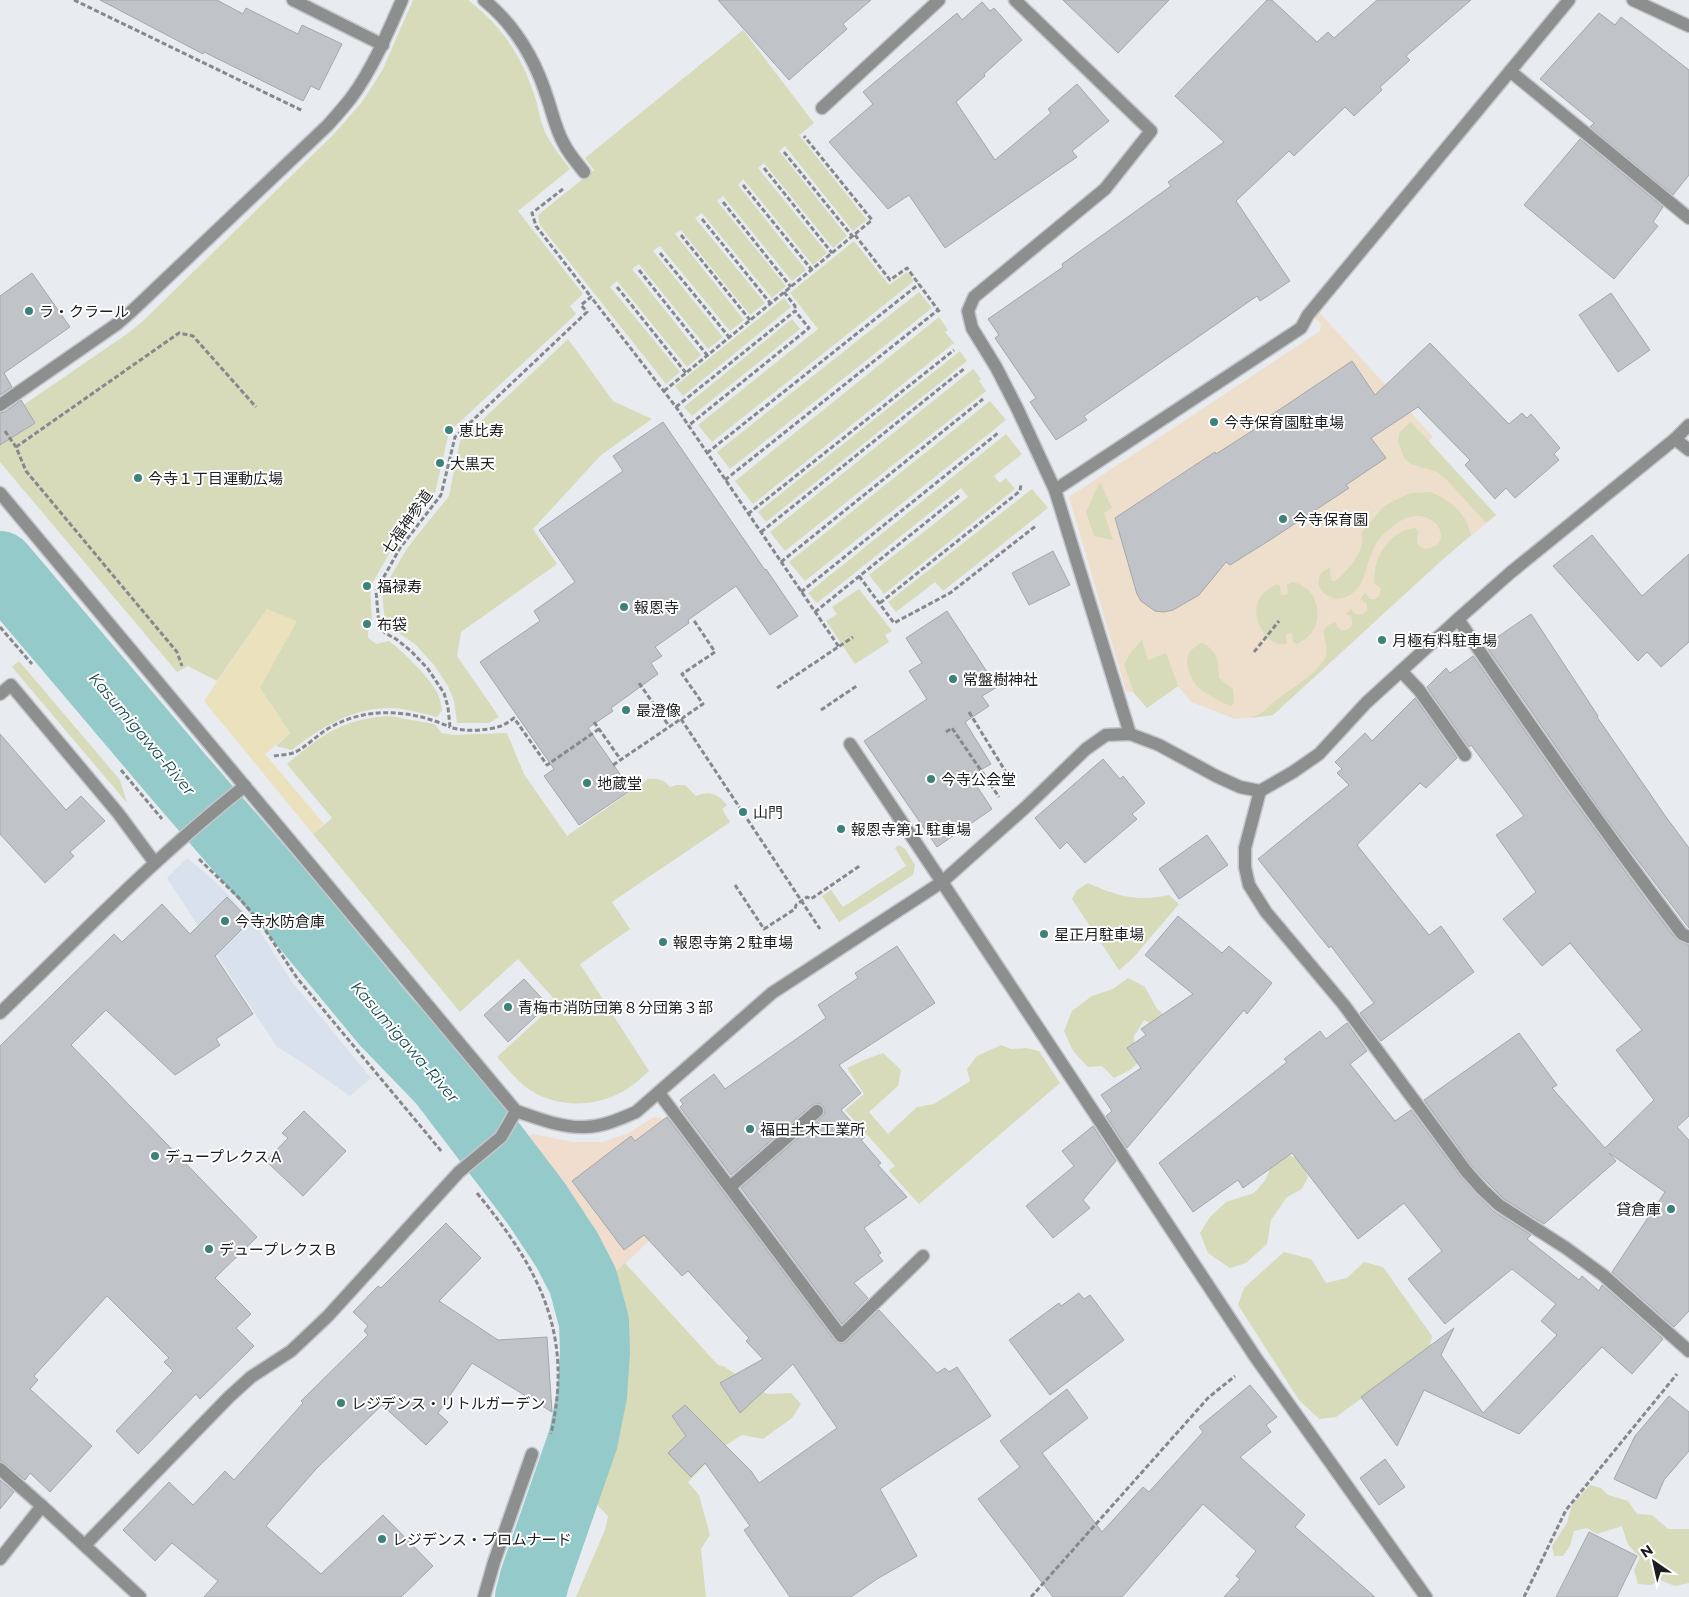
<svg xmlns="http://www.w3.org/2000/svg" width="1689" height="1597" font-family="Montserrat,'Noto Sans JP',sans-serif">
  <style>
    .built { fill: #d9e1ec }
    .industrial { fill: #f1ddce }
    .education { fill: #eddfcc }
    .green { fill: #d7dbb9 }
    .sand { fill: #ebe1bc }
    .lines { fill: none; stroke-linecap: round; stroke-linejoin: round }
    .river { stroke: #95cacb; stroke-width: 70 }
    .building { fill: #c0c3c8; stroke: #a4a7ac }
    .lane-casing { stroke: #c3c6ca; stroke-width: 15 }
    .street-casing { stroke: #c3c6ca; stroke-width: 15 }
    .path { stroke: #86888c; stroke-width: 3; stroke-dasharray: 5 2.5; stroke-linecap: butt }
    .lane { stroke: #8c8f8e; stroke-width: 12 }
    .street { stroke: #8c8f8e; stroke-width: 12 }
    .poi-dot { fill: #3c827a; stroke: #fff; stroke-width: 2 }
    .labels { text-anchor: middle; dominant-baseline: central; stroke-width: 4; stroke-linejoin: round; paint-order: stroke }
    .poi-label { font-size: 15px; fill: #1c1d1f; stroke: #fff; text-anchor: start }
    .street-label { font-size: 15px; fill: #1c1d1f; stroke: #fff }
    .water-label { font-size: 16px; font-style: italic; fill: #1d4d4e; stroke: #fff }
  </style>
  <rect width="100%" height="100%" fill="#e8ebf0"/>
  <path class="built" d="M187 858 216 882 256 925 292 982 371 1078 350 1096 297 1059 277 1047 167 878Z"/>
  <path class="industrial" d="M654 1117 666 1119 713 1182 607 1280 597 1251 585 1222 556 1181 521 1139 533 1134 573 1142H603L629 1133Z"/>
  <path class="education" d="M1319 312 1433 437 1428 441 1496 515 1442 560 1273 715 1235 719 1191 702 1178 686 1147 708 1134 693 1126 691 1069 497 1320 331 1321 324 1314 317Z"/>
  <g class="green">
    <path d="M413 0H468C502 26 522 56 535 97 539 109 540 122 546 134 552 146 562 158 570 169L518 211 583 294 570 306 576 314 449 432 435 493 393 547 370 587 372 620 368 632V638L376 644 389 641C404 652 430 678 438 694 440 699 441 705 442 710L437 717C426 714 414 711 403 709 360 703 324 725 292 750L276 746 290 733 260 688 267 609 217 681 188 666 177 672 0 462V421L127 334 143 321 333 135 362 102 382 71Z"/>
    <path d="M743 30 814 123 799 135 867 220 853 231 785 146 779 151 847 236 833 248 764 163 758 168 827 253 813 265 743 179 738 185 806 270 792 281 723 196 717 201 786 286 772 298 702 213 695 218 765 303 750 315 681 230 675 234 744 320 730 331 660 246 653 251 723 337 708 349 639 264 632 269 701 355 687 367 617 281 610 287 680 372 666 384 540 225 538 215 594 170 585 158Z"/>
    <path d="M854 241 889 285 907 272 914 281 712 442 698 425 818 329 790 293Z"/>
    <path d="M919 292 932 308 730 469 717 452Z"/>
    <path d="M784 298 791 307 683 396 675 386Z"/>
    <path d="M939 317 948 330 945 332 954 343 753 504 735 481Z"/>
    <path d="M792 319 800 329 692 416 684 407Z"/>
    <path d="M568 339 613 401 652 419 601 455 533 529 557 564 461 632 457 656 499 717 489 723H457L454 701 448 686 434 665 415 644 385 624 382 591 408 547 449 496 460 441Z"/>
    <path d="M960 351 967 361 766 522 758 512Z"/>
    <path d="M973 369 981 379 979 381 986 391 785 551 770 532Z"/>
    <path d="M990 401 1006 420 805 581 789 562Z"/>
    <path d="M1411 422 1496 515 1486 523 1447 480 1437 472 1411 464 1404 458 1398 441 1399 433 1405 427Z"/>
    <path d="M1006 434 1022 454 994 476 1000 483 1006 478 1015 489 884 594 869 575 968 497 961 488 817 603 808 593Z"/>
    <path d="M1100 482 1112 508 1104 513 1113 540 1094 536 1086 512Z"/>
    <path d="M1032 489 1048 508 943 591 935 582 896 612 888 602Z"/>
    <path d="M1431 492C1450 500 1467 514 1471 535L1442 560 1273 715 1250 718C1254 716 1259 714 1264 711 1269 707 1273 702 1279 698 1293 687 1314 676 1324 660 1334 644 1311 629 1336 622L1337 626 1341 630C1351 631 1354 625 1351 616L1346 614 1351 609C1354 614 1357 616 1363 614L1367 610V604L1360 599 1365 593 1370 599H1375L1379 596 1381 588 1374 583C1373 558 1389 530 1416 528L1418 531 1417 543C1420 548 1424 550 1430 548 1458 540 1428 496 1392 527 1384 533 1377 540 1373 550 1365 566 1366 587 1348 596 1327 607 1303 578 1331 567L1330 575 1332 581H1335C1346 573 1368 548 1361 533L1383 507 1395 500 1411 493Z"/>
    <path d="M1291 582C1324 586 1327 634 1296 644L1293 642 1292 633 1286 634 1287 643C1270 653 1233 604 1277 584L1280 586 1281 595 1288 594 1287 585Z"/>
    <path d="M859 589 892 631 885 635 889 642 855 664 826 621 837 614 832 607Z"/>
    <path d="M1142 640 1148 660 1166 653 1178 686 1147 708 1134 693 1124 664 1132 651Z"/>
    <path d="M1201 643 1205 644C1219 655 1218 661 1219 678L1233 689 1234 704 1230 706C1220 701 1210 696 1201 690 1193 683 1183 665 1189 654 1191 649 1197 646 1201 643Z"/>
    <path d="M19 661 120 780 127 803 12 667Z"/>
    <path d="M389 716 434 724 442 733 454 735 507 733 524 774 567 836 648 779C658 778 663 779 670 787L677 785H685L696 796C710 790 718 794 727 805L722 809 730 822 612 902 630 929 580 964 649 1071C641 1078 632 1087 622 1092 594 1107 557 1108 530 1090 517 1081 507 1068 497 1057L557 1002 518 959 460 1012 313 834 332 818 287 764C322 735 342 719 389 716Z"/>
    <path d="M899 845 905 849 915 865 913 875 839 922 822 896 831 890 843 907 906 866 895 848Z"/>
    <path d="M1088 883C1116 896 1137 902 1169 895L1179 904 1133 958 1119 970 1072 899 1077 890Z"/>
    <path d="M1128 978 1145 987 1157 1009 1176 1024 1153 1025 1144 1020 1134 1036V1049L1142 1059 1130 1070 1114 1078 1102 1066 1088 1067 1073 1051 1064 1031 1072 1011 1092 996 1113 989Z"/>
    <path d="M1001 1045 1011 1049 1026 1048 1039 1051 1060 1083 919 1204 889 1171 895 1166 845 1110 864 1094 847 1068 864 1060 883 1053 901 1070 898 1086 869 1112 888 1134 917 1107 934 1104 970 1081 967 1069 977 1056Z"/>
    <path d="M1286 1153 1302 1162 1308 1177 1302 1189 1287 1197 1271 1220 1267 1244 1246 1263 1230 1268 1208 1253 1200 1233 1210 1217 1226 1202 1254 1193 1266 1179 1273 1161Z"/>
    <path d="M1284 1252 1311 1259 1326 1283 1347 1278 1364 1262 1383 1267 1432 1336 1429 1349 1336 1417 1319 1419 1299 1400 1238 1305 1244 1288Z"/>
    <path d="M625 1263 718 1365 723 1366 767 1394 791 1393 801 1404 792 1418 763 1439 742 1435 723 1447 688 1482 699 1495 710 1535 701 1549 706 1597H576L605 1530 608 1516 598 1506 593 1476 613 1428 605 1350 612 1327 615 1325 607 1280Z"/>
    <path d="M1590 1485 1601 1488 1608 1495 1628 1501 1637 1514 1652 1515 1668 1529H1689V1583L1675 1586 1660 1580 1651 1585 1638 1584 1634 1570 1640 1557 1628 1545 1622 1526 1597 1534 1587 1528 1574 1531 1570 1546 1563 1556H1554L1552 1546 1567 1523 1572 1505Z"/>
  </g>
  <path class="sand" d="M267 609 297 621 260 688 290 733 265 754 324 824 313 834 204 701Z"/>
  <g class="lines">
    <path class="river" d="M0 566 177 775 285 900 386 1022 443 1081 536 1203 567 1250 583 1281 594 1322 595 1352 592 1395 583 1440 535 1578 530 1597"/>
  </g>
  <g class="building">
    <path d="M100 0H217L243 14 246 8 298 34 302 25 342 44 319 90 311 86 303 101 204 52 203 54Z"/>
    <path d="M718 0H871L843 24 847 29 789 80Z"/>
    <path d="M1063 0H1169L1118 53Z"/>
    <path d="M1267 0H1272L1317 42 1328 32 1334 38 1377 0H1471L1406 56 1410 60 1380 87 1382 90 1354 116 1345 107 1294 156 1289 151 1236 201 1290 281 1260 301 1257 296 1084 416 1087 420 1056 440 1030 402 1036 398 995 338 999 335 988 319 1063 267 1062 264 1171 186 1168 182 1224 142 1175 96Z"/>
    <path d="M982 2 990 11 994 8 1022 40 984 74 985 76 956 102 995 160 1051 113 1048 109 1077 84 1109 121 1072 151 1077 157 945 248 909 195 888 209 829 142 873 104 863 92 957 13 962 20Z"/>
    <path d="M1599 13 1615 25 1621 17 1689 70V175L1673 195 1590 127 1594 123 1540 79Z"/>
    <path d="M1580 139 1663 207 1653 222 1658 226 1614 279 1524 205Z"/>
    <path d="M32 273 70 327 4 373 12 387 0 395V296Z"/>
    <path d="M1611 293 1650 350 1618 372 1579 315Z"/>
    <path d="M1430 343 1509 424 1522 413 1527 418 1531 414 1560 448 1554 454 1559 460 1515 498 1506 488 1495 499 1465 465 1470 460 1418 407 1371 438 1386 458 1346 485 1349 488 1270 540 1230 565 1226 562 1199 595 1173 610 1164 612 1155 611 1141 601 1137 594 1115 518 1215 452 1216 454 1266 422 1264 420 1352 361 1375 395Z"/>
    <path d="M21 400 35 423 0 445V413L5 412Z"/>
    <path d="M663 422 765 570 766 569 798 616 770 635 736 586 688 620 689 623 655 647 662 656 651 663 658 674 611 708 613 711 588 728 631 790 579 825 544 776 554 769 480 662 540 621 534 611 575 582 539 530 623 471 613 456Z"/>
    <path d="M1592 535 1642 596 1689 554V642L1661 667 1647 652 1638 661 1553 566Z"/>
    <path d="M1053 551 1070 585 1029 605 1012 573Z"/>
    <path d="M947 611 997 687 982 696 989 706 965 722 991 764 970 776 992 809 937 847 864 741 927 699 909 671 922 663 906 638Z"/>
    <path d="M1531 614 1598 716 1597 717 1666 817 1689 848V928L1602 813 1486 646 1496 638Z"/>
    <path d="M1473 656 1561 783 1646 900 1676 939 1689 945V1116L1677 1127 1689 1140V1311L1674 1327 1612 1272 1665 1192 1609 1153 1616 1161 1544 1224 1504 1199 1488 1183 1472 1166 1424 1100 1519 1033 1557 1085 1552 1088 1605 1148 1654 1100 1616 1050 1642 1030 1570 943 1542 966 1503 919 1536 892 1496 835 1524 816 1471 745 1469 747 1427 687 1446 668 1450 673Z"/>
    <path d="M1415 698 1457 758 1426 788 1420 783 1357 845 1429 935 1441 926 1474 972 1381 1041 1360 1013 1374 1003 1331 946 1329 948 1258 859 1349 785 1337 773 1342 769 1335 762 1365 733 1372 741Z"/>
    <path d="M0 734 66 810 81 796 105 821 70 852 74 856 45 883 0 834Z"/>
    <path d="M1103 759 1120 779 1123 776 1145 803 1132 814 1137 819 1085 863 1067 842 1060 849 1035 818Z"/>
    <path d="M1207 835 1228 865 1179 899 1159 869Z"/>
    <path d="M227 897 250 921 215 956 253 1014 216 1039 220 1045 175 1075 106 1010 71 1045 257 1237 215 1278 251 1314 236 1328 254 1346 200 1399 196 1394 138 1454 116 1431 173 1371 164 1362 169 1358 107 1296 34 1376 38 1380 30 1389 92 1446 50 1492 30 1473 25 1480 5 1463 0 1461V1046L114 934 122 942 162 904 190 934Z"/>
    <path d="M1178 916 1222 953 1229 946 1272 983 1247 1014 1244 1010 1127 1148 1106 1116 1112 1111 1101 1095 1141 1068 1127 1048 1146 1035 1141 1029 1193 994 1145 955Z"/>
    <path d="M897 946 935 1003 839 1065 861 1093 841 1110 865 1137 861 1140 881 1163 878 1165 907 1197 864 1228 881 1253 878 1255 883 1261 854 1283 868 1298 842 1324 741 1188 822 1117 825 1113 823 1106 819 1103 812 1105 731 1175 680 1107 683 1104 680 1100 714 1074 725 1089 826 1018 818 1005 858 978 855 973Z"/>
    <path d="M524 979 548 1005 508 1042 484 1015Z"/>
    <path d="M1347 1023 1367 1051 1350 1064 1395 1121 1411 1110 1460 1176 1493 1211 1531 1235 1527 1239 1579 1280 1582 1276 1599 1291 1602 1285 1663 1339 1632 1374 1602 1347 1519 1434 1424 1390 1397 1446 1361 1397 1454 1328 1441 1355 1483 1413 1557 1335 1541 1321 1556 1304 1512 1269 1445 1324 1408 1279 1442 1251 1404 1203 1358 1239 1292 1153 1243 1188 1238 1180 1193 1212 1159 1163 1287 1062 1284 1059 1320 1031 1326 1039Z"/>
    <path d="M304 1111 346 1151 303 1196 266 1161 288 1138 282 1133Z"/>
    <path d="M667 1117 835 1341 842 1344 846 1342 879 1310 937 1373 945 1368 949 1372 957 1367 991 1416 880 1489 917 1556 877 1579 851 1597H790L744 1530 750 1526 705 1463 691 1477 668 1453 686 1436 672 1416 685 1405 751 1471 759 1483 837 1428 793 1364 740 1413 720 1383 763 1359 746 1341 749 1338 688 1271 682 1276 644 1235 624 1250 572 1181 631 1136 635 1141Z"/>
    <path d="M1093 1126 1116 1161 1083 1200 1090 1208 1053 1238 1026 1206 1074 1166 1062 1151Z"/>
    <path d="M446 1223 481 1258 439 1301 498 1340 547 1337 552 1412 472 1363 438 1413 448 1422 426 1445 382 1405 317 1468 266 1526 321 1574 383 1515 433 1566 401 1597H204L218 1581 172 1543 155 1561 123 1530 169 1482 193 1505 225 1471 234 1480 303 1403 301 1401 368 1335 364 1331 368 1326 353 1312 378 1286 381 1288Z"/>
    <path d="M1079 1293 1084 1299 1090 1295 1124 1340 1050 1395 1009 1340 1059 1303 1061 1306Z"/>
    <path d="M1250 1385 1277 1417 1266 1425 1271 1432 1240 1457 1305 1515 1295 1527 1375 1597H1224L1240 1579 1236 1576 1256 1551 1203 1504 1122 1597H1053L978 1499 1020 1467 1000 1441 1067 1389 1088 1418 1042 1453 1102 1532 1143 1487 1149 1492 1203 1432 1199 1427Z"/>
    <path d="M1669 1396 1689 1412V1451L1664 1480 1656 1499 1614 1479 1635 1436Z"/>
    <path d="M1385 1459 1405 1487 1379 1505 1360 1478Z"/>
    <path d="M0 1480 14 1492 0 1509Z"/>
    <path d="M1589 1532 1637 1556 1617 1597H1556Z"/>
  </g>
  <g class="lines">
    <g class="lane-casing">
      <g id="lane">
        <path d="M293 0 383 45"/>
        <path d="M484 0C516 26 536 61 548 100 553 115 556 130 564 144 569 154 577 163 584 172"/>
        <path d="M1015 0 1151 131 1105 189 974 297 968 311 972 328 996 367 1017 408 1055 490 1130 734"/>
        <path d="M1510 71 1689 218"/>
        <path d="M822 108 939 0"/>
        <path d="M0 405 117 324 133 310 328 125C336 116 344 107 351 98 373 68 387 34 402 0"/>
        <path d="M1675 439 1689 450"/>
        <path d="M1055 490 1301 328 1308 315 1569 0"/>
        <path d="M1458 619C1530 726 1604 831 1682 934L1689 937"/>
        <path d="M1401 671 1419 690 1465 755"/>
        <path d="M0 694 11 685 118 813 155 863"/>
        <path d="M850 744 942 882"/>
        <path d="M659 1093 841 1336 923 1256"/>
        <path d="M730 1187 817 1111"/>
        <path d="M0 1559 42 1506"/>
        <path d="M484 1597 494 1562 532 1454"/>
      </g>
    </g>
    <g class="street-casing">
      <g id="street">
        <path d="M1633 0 1689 26"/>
        <path d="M0 493 516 1111C538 1118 561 1128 584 1127 602 1127 620 1119 636 1112L772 993 942 882 1027 806 1086 749 1106 735 1130 734 1159 745 1216 776 1240 787 1260 791 1293 772 1319 754 1366 703 1458 619 1510 573 1675 439 1689 425"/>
        <path d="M1260 791 1245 848V867L1249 885 1266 912 1344 1005 1466 1171 1482 1189 1499 1205 1566 1248 1603 1275 1689 1351"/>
        <path d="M942 882 1256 1358 1426 1597"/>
        <path d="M0 1013C80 936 157 855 245 786"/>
        <path d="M0 1469 42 1506 140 1597"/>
        <path d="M85 1545 229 1397 251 1377 291 1351 328 1316 459 1172 501 1137 516 1111"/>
      </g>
    </g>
    <g class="path">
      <path d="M74 0 303 111"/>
      <path d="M784 152 853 237"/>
      <path d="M764 168 832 253"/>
      <path d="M743 185 812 270"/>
      <path d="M563 189 532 213 536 226 591 297"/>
      <path d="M723 202 791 287"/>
      <path d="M702 219 771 304"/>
      <path d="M681 235 750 320"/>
      <path d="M855 235 890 280 907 268 941 314"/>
      <path d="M660 253 729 337"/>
      <path d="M639 270 707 355"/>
      <path d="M617 287 686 373"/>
      <path d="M784 292 795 306V311"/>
      <path d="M664 391 872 220 804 136"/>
      <path d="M676 407 795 311 809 328 688 426"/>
      <path d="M5 431 16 447 26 471 177 652 182 666"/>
      <path d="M16 447 179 333 193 336 256 407"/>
      <path d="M707 453 919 284"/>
      <path d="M725 480 938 310"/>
      <path d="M748 514 954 350"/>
      <path d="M761 532 965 368"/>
      <path d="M781 562 983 399"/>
      <path d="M859 576 894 623 950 593 1037 525"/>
      <path d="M801 592 998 433"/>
      <path d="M880 603 1020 491 1021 484"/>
      <path d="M815 612 960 495"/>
      <path d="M0 627 32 664"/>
      <path d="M1254 652 1279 621"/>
      <path d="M639 683 669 726"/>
      <path d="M777 688 853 637"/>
      <path d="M821 710 858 685"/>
      <path d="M969 712 1012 782"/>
      <path d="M681 719 820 929"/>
      <path d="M594 722 621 760"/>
      <path d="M599 729 547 765 514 718C510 721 506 724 501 726 486 731 463 732 450 727L448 707 444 693 428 669 411 651 396 639 385 633 379 625 376 591 400 548 441 495 455 437 587 312 581 305 591 297 676 407 839 647"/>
      <path d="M946 732 952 728 999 797"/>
      <path d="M274 756C280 755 287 755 293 753 303 750 319 733 331 727 368 706 412 710 450 727"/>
      <path d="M613 765 703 704 682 674 715 652 693 619"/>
      <path d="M121 770 162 819"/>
      <path d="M199 859 239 898 260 922 297 978 442 1152"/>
      <path d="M735 885 764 929 795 909 796 905 807 897 811 899 861 865"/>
      <path d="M477 1193C539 1269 574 1333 551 1434"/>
      <path d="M1031 1597 1208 1398 1235 1376"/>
      <path d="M1524 1597 1566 1510 1677 1374"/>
    </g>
    <use href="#lane" class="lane"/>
    <use href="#street" class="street"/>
  </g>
  <g class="poi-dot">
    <circle cx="29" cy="311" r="5"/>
    <circle cx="1214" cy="422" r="5"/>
    <circle cx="449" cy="430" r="5"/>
    <circle cx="440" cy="463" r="5"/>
    <circle cx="138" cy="478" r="5"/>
    <circle cx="1283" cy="519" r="5"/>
    <circle cx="367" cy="586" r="5"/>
    <circle cx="624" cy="607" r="5"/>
    <circle cx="367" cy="624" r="5"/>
    <circle cx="1382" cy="640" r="5"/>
    <circle cx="953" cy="679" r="5"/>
    <circle cx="626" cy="710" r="5"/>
    <circle cx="931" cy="779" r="5"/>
    <circle cx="587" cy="783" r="5"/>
    <circle cx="743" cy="812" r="5"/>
    <circle cx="841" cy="829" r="5"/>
    <circle cx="225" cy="921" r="5"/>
    <circle cx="1044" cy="934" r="5"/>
    <circle cx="663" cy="942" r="5"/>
    <circle cx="508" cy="1007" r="5"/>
    <circle cx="750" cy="1129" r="5"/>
    <circle cx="155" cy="1156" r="5"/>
    <circle cx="1671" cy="1209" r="5"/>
    <circle cx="209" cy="1249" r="5"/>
    <circle cx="341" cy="1403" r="5"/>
    <circle cx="382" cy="1539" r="5"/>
  </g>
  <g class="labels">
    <g class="poi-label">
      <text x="39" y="311">ラ・クラール</text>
      <text x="1224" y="422">今寺保育園駐車場</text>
      <text x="459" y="430">恵比寿</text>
      <text x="450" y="463">大黒天</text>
      <text x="148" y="478">今寺１丁目運動広場</text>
      <text x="1293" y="519">今寺保育園</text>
      <text x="377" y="586">福禄寿</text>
      <text x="634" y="607">報恩寺</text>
      <text x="377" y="624">布袋</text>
      <text x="1392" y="640">月極有料駐車場</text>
      <text x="963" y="679">常盤樹神社</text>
      <text x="636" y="710">最澄像</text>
      <text x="941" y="779">今寺公会堂</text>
      <text x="597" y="783">地蔵堂</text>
      <text x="753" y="812">山門</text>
      <text x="851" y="829">報恩寺第１駐車場</text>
      <text x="235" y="921">今寺水防倉庫</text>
      <text x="1054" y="934">星正月駐車場</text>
      <text x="673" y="942">報恩寺第２駐車場</text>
      <text x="518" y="1007">青梅市消防団第８分団第３部</text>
      <text x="760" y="1129">福田土木工業所</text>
      <text x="165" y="1156">デュープレクスＡ</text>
      <text x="1661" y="1209" text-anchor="end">貸倉庫</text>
      <text x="219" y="1249">デュープレクスＢ</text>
      <text x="351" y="1403">レジデンス・リトルガーデン</text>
      <text x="392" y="1539">レジデンス・プロムナード</text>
    </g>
    <g class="street-label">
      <text transform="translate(407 522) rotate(-55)">七福神参道</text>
    </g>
    <g class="water-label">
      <text transform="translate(142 734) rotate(50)">Kasumigawa-River</text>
      <text transform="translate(405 1042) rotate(49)">Kasumigawa-River</text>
    </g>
  </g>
  <g transform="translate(1654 1562) rotate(326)" stroke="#ffffff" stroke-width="4" paint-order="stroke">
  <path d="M0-4L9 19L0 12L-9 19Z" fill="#1c1d1f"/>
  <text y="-8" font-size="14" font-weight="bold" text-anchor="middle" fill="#1c1d1f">N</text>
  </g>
</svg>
